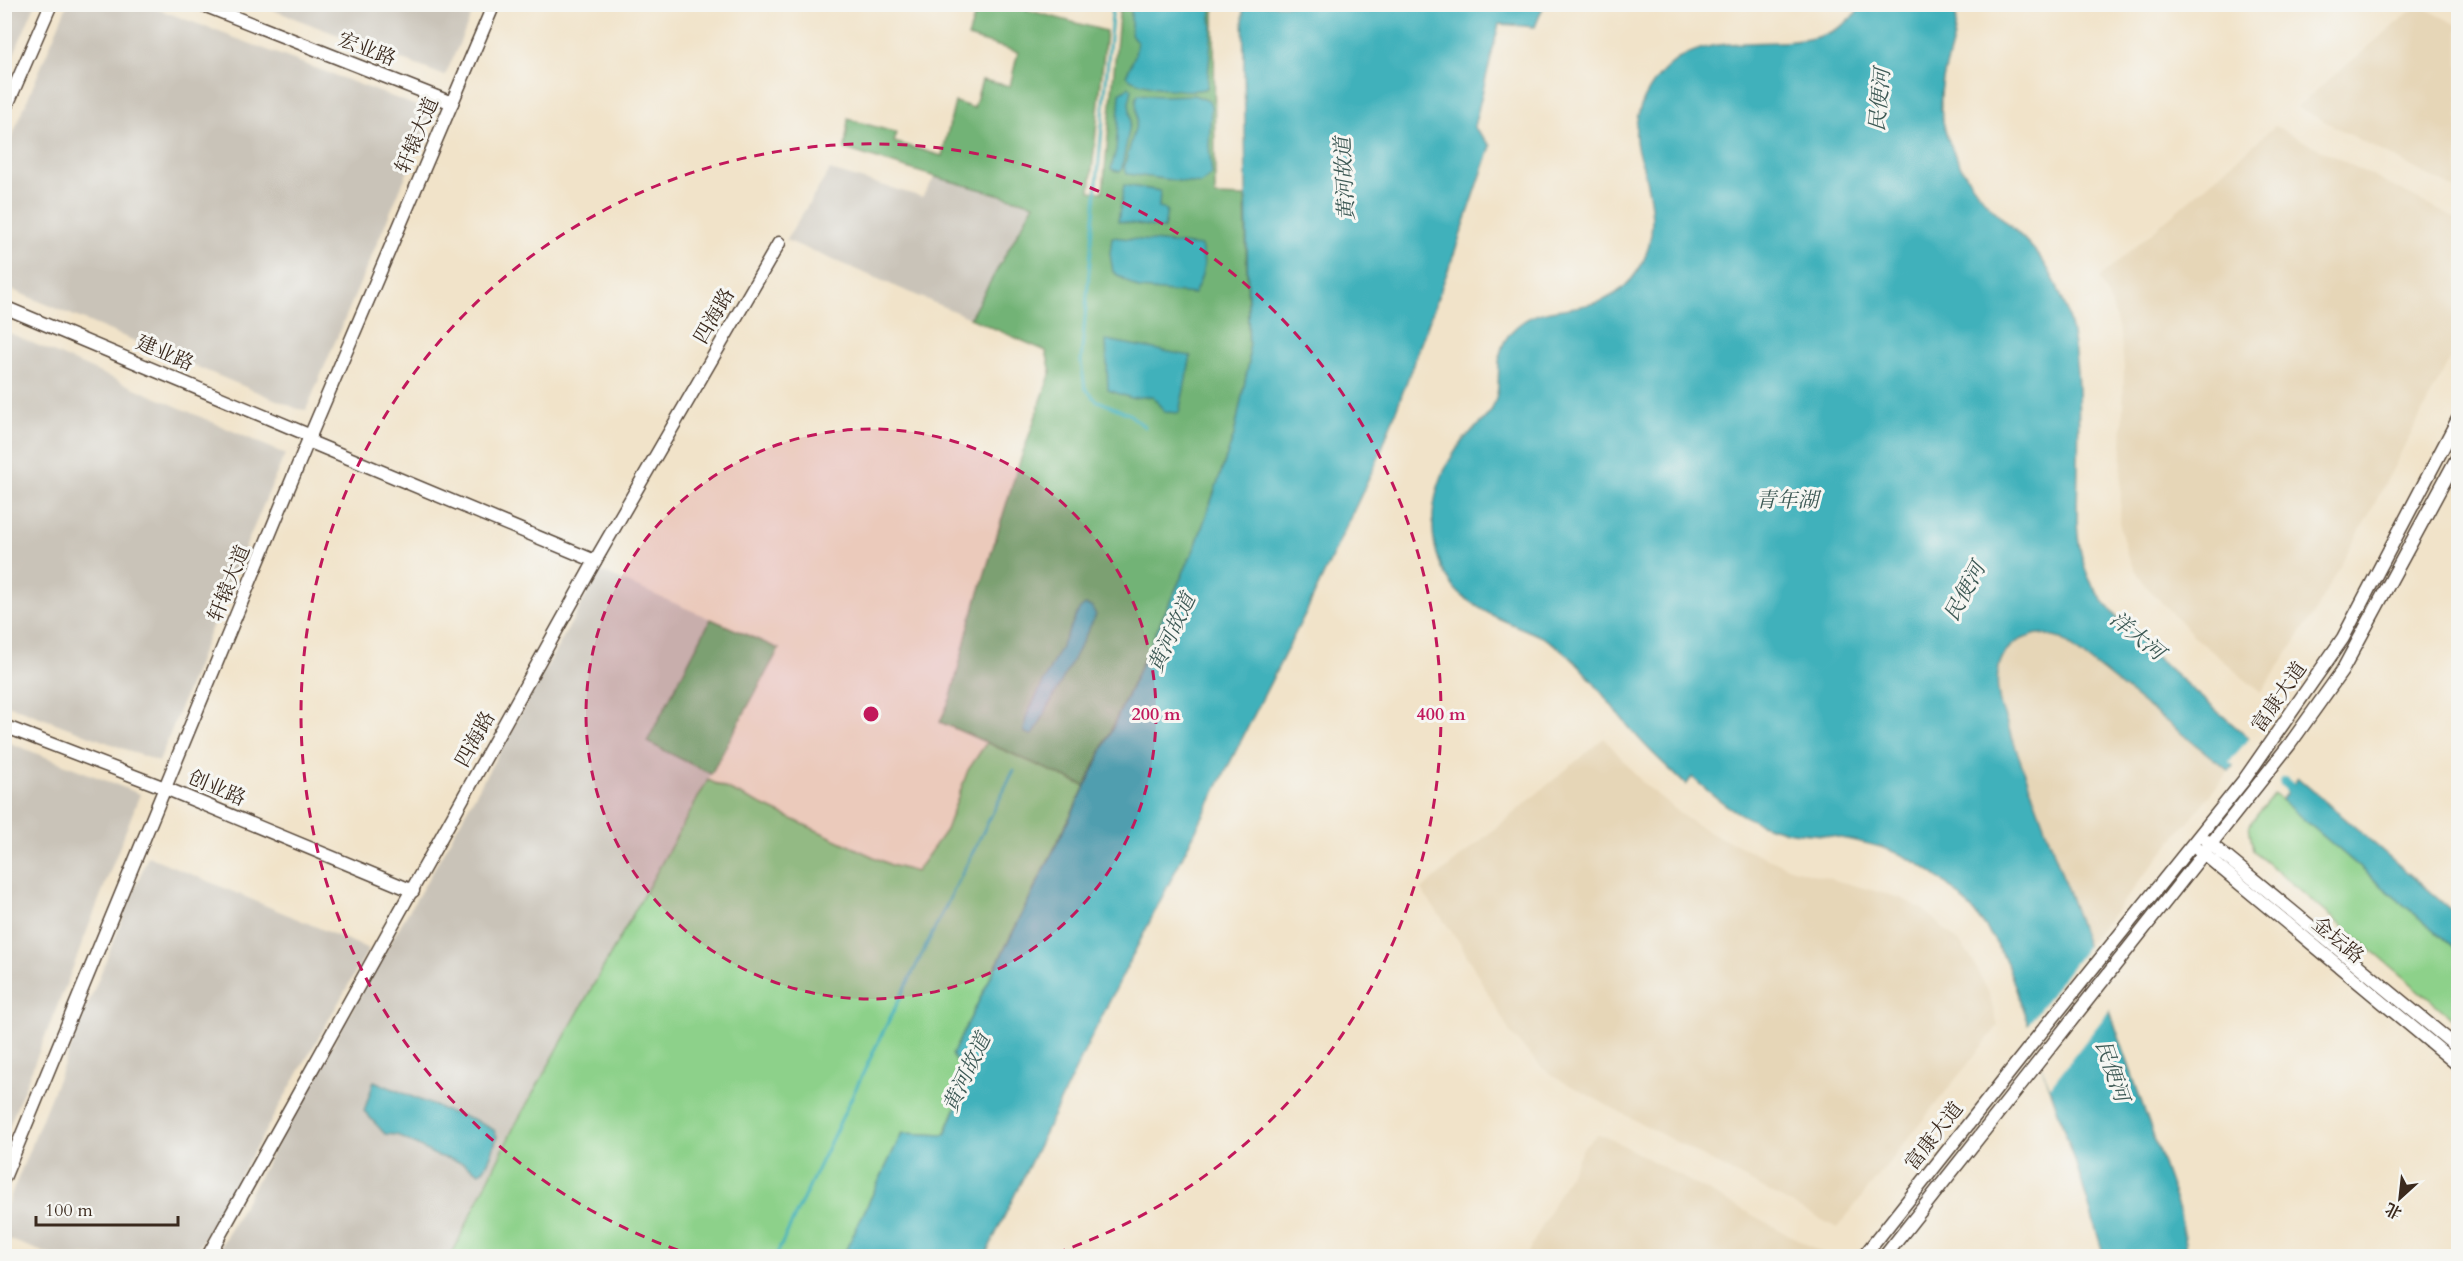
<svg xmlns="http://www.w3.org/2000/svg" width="2463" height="1261" font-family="Cardo,'Noto Serif SC',serif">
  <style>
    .built { fill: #e6d6b7 }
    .industrial { fill: #c9c3b8 }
    .green { fill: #8dd18a; stroke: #647e54; stroke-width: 1.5 }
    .forest { fill: #72b376; stroke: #566e4a; stroke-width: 1.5 }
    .water { fill: #41b1bb; stroke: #3e6e6c; stroke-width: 1.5 }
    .pier { fill: #f1e3c9 }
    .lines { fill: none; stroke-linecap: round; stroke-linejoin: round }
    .stream { stroke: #41b1bb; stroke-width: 3 }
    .canal { stroke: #41b1bb; stroke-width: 10 }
    .minor-casing { stroke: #564638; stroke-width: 15 }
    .minor { stroke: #fff; stroke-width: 12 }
    .ring { fill: none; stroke: #c2185b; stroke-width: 3; stroke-dasharray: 10 8 }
    .labels { text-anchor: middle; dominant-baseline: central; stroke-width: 6; stroke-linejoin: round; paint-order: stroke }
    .street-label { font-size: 20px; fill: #3b2a1e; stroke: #f6f6f2 }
    .water-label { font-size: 21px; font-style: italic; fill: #3d5955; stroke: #f6f6f2 }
    .centre { fill: #c2185b; stroke: #f6f6f2; stroke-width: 3 }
    .ring-label { font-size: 18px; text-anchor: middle; font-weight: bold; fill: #c2185b; stroke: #f6f6f2; stroke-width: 6; stroke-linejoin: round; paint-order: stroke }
  </style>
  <rect width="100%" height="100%" fill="#f6f6f2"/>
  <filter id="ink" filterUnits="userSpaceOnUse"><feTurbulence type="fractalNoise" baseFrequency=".0167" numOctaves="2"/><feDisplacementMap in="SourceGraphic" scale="12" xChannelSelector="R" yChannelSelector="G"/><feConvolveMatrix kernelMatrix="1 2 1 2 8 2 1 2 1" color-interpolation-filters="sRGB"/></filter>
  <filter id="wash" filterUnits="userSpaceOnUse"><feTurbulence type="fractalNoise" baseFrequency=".008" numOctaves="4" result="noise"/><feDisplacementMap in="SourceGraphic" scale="24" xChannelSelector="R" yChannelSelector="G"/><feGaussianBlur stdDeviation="1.35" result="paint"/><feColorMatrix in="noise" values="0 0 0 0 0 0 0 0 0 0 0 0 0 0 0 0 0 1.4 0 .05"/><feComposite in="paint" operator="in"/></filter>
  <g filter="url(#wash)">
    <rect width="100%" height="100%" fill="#f1e3c9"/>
    <g class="built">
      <path d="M2418 5 2458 25V191L2297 107Z"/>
      <path d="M2275 126 2458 220V343L2373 507 2313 615 2261 693 2195 637 2143 583 2127 555 2120 527 2124 366 2120 333 2112 306 2099 278Z"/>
      <path d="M2038 634 2062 639 2229 771 2088 945 1996 689 1997 672 2003 657 2012 643Z"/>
      <path d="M1604 738 1643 783 1686 818 1710 833 1790 868 1901 898 1922 909 1961 944 1973 961 1988 991 1998 1026 1837 1228 1560 1080 1541 1067 1511 1034 1458 940 1421 890Z"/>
      <path d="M1597 1135H1604L1821 1252 1826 1256H1526L1585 1145Z"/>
    </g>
    <g class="industrial">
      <path d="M5 4 35 5 5 75 4 5Z"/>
      <path d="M67 5H147L433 112 306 410 298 409 5 287V153Z"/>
      <path d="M260 5 476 4V5L445 76Z"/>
      <path d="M830 170 922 197 935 177 1034 204 970 318 786 240Z"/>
      <path d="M5 331 285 454 217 614 159 762 5 704Z"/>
      <path d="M600 571 711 619 647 741 711 774 513 1129 451 1256H215L377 964 430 876Z"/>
      <path d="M5 741 140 794 70 975 5 1136Z"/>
      <path d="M148 856 369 949 194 1256H54L5 1238V1210Z"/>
    </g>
    <g class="green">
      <path d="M987 742 1085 786 952 1055 963 1070 952 1096 958 1102 944 1135 902 1133 843 1256H451L513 1129 708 780 891 865 916 872 946 830 968 770Z"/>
      <path d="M2274 794 2458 951V1023L2253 851 2249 825Z"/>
    </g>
    <g class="forest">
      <path d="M978 5H1028L1027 10 1106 31 1090 191 1103 192 1120 5H1214L1215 196 1245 197 1249 363 1234 435 1196 545 1085 786 940 722 951 697 970 622 1015 476 1051 372 1046 351 970 318 1034 204 939 178 845 149 848 119 897 133 894 142 942 156 955 102 974 108 982 80 1010 86 1018 52 968 37Z"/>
      <path d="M711 619 779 649 711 774 647 742Z"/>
    </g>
    <g class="water">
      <path d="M1131 5H1210L1212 27 1207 88C1191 94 1139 87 1126 76L1135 55 1137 42 1131 34Z"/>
      <path d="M1243 5H1544L1535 27 1499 24 1474 127 1491 146 1454 254 1378 459 1309 606 1089 1042 985 1256H843L902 1133 945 1135 958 1102 952 1097 963 1071 952 1055 1093 771 1196 545 1234 435 1249 362Z"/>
      <path d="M1862 5H1957C1956 15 1956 26 1954 36 1949 60 1939 82 1941 107 1944 147 1972 191 2001 217 2014 230 2028 241 2039 256 2047 266 2054 279 2059 291 2087 352 2077 454 2077 521 2078 545 2083 571 2096 591 2107 608 2122 622 2135 636 2172 674 2212 706 2252 741L2229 771 2062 639C2055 638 2046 634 2039 634 2035 634 2029 637 2025 638 1995 649 1994 680 2001 707L2076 913 2180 1213 2187 1256H2104L2077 1167 2007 963C1983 914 1942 870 1890 850 1873 844 1854 841 1837 837 1813 833 1787 834 1764 825 1736 815 1714 797 1692 777L1686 785C1669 768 1651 753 1636 735 1611 708 1591 674 1563 651 1542 633 1514 627 1490 614 1479 608 1465 600 1456 590 1426 554 1427 503 1448 463 1453 455 1458 446 1464 439 1474 428 1485 421 1492 409 1506 382 1489 356 1512 331 1547 292 1602 327 1639 269 1659 236 1652 202 1643 167 1640 158 1636 148 1636 139 1633 112 1650 83 1669 66 1724 17 1817 72 1862 5Z"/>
      <path d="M1129 87 1132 89 1129 103 1131 119 1122 168 1120 172 1111 169 1116 150 1120 93Z"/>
      <path d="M1138 94 1160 96 1194 95 1209 101 1211 107 1209 146 1212 175 1200 184 1127 174 1124 168 1137 121 1136 100Z"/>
      <path d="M1124 185 1160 191 1159 208 1167 210 1164 229 1118 221Z"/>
      <path d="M1112 237 1201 246C1207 266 1203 275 1194 294L1139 289 1113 272 1110 254Z"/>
      <path d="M1106 340 1191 356 1179 413 1164 412 1153 396 1131 398 1108 390Z"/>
      <path d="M1085 605 1092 607 1096 615 1034 734 1030 735 1024 732 1026 717 1079 610Z"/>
      <path d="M2298 778 2458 916V951L2281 800Z"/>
      <path d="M374 1081 449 1112 473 1119 494 1130 497 1136C495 1146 488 1168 479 1173L463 1163 435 1155 397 1135 385 1134 364 1111Z"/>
    </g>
    <g class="pier">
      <path d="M2251 736 2254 742 2236 767 2229 762Z"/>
      <path d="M2088 945 2112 1007 2050 1087 2026 1027Z"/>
    </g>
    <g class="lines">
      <g class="stream">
        <path d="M1113 4 1081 362 1085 388 1096 400 1129 414 1145 427"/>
        <path d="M776 1256 879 1040 1014 770"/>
      </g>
      <path class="canal" d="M2284 782 2301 797"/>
    </g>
  </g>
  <g filter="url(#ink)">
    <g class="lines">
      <g class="minor-casing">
        <g id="minor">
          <path d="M201 4 452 103"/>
          <path d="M4 112 51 4"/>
          <path d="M4 307 311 436"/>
          <path d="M308 441 595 561"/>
          <path d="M4 726 165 788 413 891"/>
          <path d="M2207 841 2458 1048"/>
          <path d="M2198 849 2458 1065"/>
          <path d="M4 1178 308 441 494 4"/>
          <path d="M208 1256 595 561 779 243"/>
          <path d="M1864 1256 2035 1040 2244 780 2343 638 2458 419"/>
          <path d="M1885 1256 2290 744 2342 671 2458 456"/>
        </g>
      </g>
      <use href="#minor" class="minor"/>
    </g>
  </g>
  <circle cx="871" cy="714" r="285" fill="#c2185b" fill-opacity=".12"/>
  <g class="ring">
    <circle cx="871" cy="714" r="285"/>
    <path d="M695 1256A570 570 0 1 1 1047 1256"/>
  </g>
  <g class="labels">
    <g class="street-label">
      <text transform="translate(367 49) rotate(21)">宏业路</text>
      <text transform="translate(417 135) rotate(-67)">轩辕大道</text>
      <text transform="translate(714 316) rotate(-60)">四海路</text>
      <text transform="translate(165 353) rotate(23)">建业路</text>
      <text transform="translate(229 583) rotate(-68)">轩辕大道</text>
      <text transform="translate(2279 697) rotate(-55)">富康大道</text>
      <text transform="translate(475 739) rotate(-61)">四海路</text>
      <text transform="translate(217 788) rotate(23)">创业路</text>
      <text transform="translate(2338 940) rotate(40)">金坛路</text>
      <text transform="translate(1934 1136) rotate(-52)">富康大道</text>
    </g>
    <g class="water-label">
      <text transform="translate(1880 100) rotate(-85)">民便河</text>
      <text transform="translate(1345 179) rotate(-93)">黄河故道</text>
      <text x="1787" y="500">青年湖</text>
      <text transform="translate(1965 592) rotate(-62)">民便河</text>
      <text transform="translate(1172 633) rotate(-65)">黄河故道</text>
      <text transform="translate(2137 636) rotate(39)">洋大河</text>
      <text transform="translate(2112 1071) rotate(71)">民便河</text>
      <text transform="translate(967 1073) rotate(-65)">黄河故道</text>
    </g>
  </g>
  <circle cx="871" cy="714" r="9" class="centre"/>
  <g class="ring-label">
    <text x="1156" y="720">200 m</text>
    <text x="1441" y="720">400 m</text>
  </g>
  <rect width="2463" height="1261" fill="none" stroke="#f6f6f2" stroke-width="24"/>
  <g transform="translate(2400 1198) rotate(207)" stroke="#f6f6f2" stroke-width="4.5" paint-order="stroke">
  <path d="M0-4.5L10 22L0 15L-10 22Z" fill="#3b2a1e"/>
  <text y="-9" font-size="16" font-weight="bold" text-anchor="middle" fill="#3b2a1e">北</text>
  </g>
  <path d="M36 1216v9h142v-9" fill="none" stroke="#3b2a1e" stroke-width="3"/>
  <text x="45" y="1216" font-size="18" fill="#3b2a1e" stroke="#f6f6f2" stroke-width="4.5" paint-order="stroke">100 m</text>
</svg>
